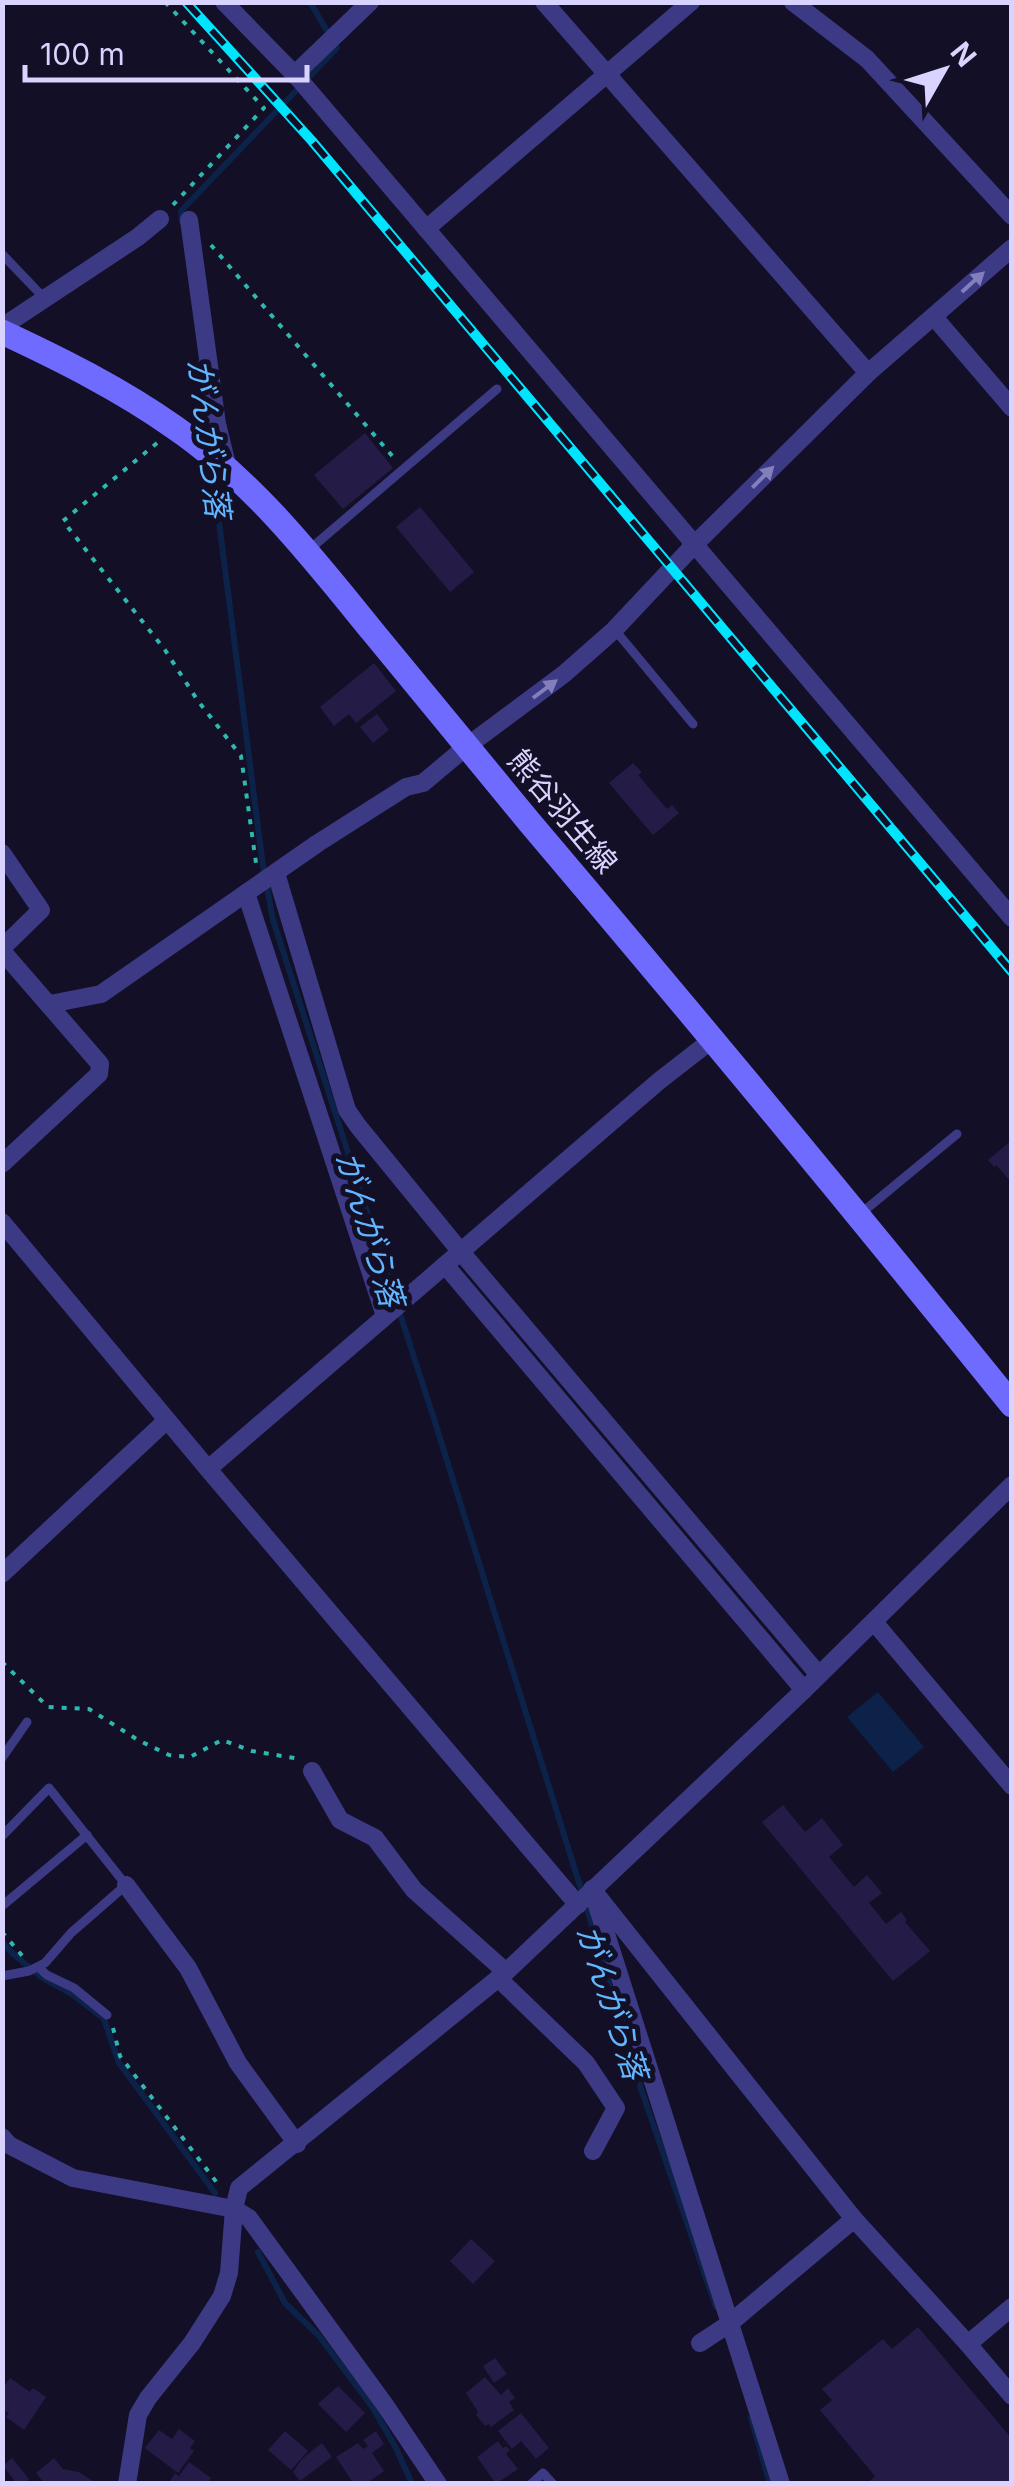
<svg xmlns="http://www.w3.org/2000/svg" width="1014" height="2486" font-family="Inter,'Noto Sans JP',sans-serif">
  <style>
    .water { fill: #0c2248 }
    .lines { fill: none; stroke-linecap: round; stroke-linejoin: round }
    .stream { stroke: #0c2248; stroke-width: 6 }
    .building { fill: #241b47 }
    .path { stroke: #2fb8b0; stroke-width: 4; stroke-dasharray: 5 8; stroke-linecap: butt }
    .service { stroke: #3d3a85; stroke-width: 9 }
    .minor { stroke: #3d3a85; stroke-width: 18 }
    .secondary { stroke: #6f6bff; stroke-width: 25 }
    .rail-casing { stroke: #00e5ff; stroke-width: 10 }
    .rail { stroke: #130f26; stroke-width: 6; stroke-dasharray: 19; stroke-linecap: butt }
    .oneway { fill: #837fbc }
    .labels { text-anchor: middle; dominant-baseline: central; stroke-width: 10; stroke-linejoin: round; paint-order: stroke }
    .street-label { font-size: 30px; fill: #d9d4ff; stroke: #130f26 }
    .water-label { font-size: 32px; font-style: italic; fill: #62b6ff; stroke: #130f26 }
  </style>
  <rect width="100%" height="100%" fill="#130f26"/>
  <path class="water" d="M878 1692 924 1747 893 1772 847 1717Z"/>
  <g class="lines">
    <g class="stream">
      <path d="M182 222 181 211 337 48 310 2"/>
      <path d="M200 363 209 445"/>
      <path d="M212 467 263 866 273 920 434 1419 586 1905 628 2051 716 2307"/>
      <path d="M2 1942 12 1953 41 1977 73 1995 104 2019 119 2063 215 2193"/>
      <path d="M258 2252 285 2303 319 2336 373 2408 396 2448 412 2484"/>
      <path d="M751 2418 770 2484"/>
    </g>
  </g>
  <g class="building">
    <path d="M365 433 393 468 343 509 314 475Z"/>
    <path d="M420 507 474 572 450 592 396 527Z"/>
    <path d="M374 663 396 691 356 723 349 714 334 726 320 707Z"/>
    <path d="M377 714 389 730 373 743 360 727Z"/>
    <path d="M633 763 642 772 638 775 667 809 672 805 679 813 653 835 609 783Z"/>
    <path d="M1012 1140V1183L996 1165 994 1167 988 1160Z"/>
    <path d="M783 1805 805 1832 822 1818 843 1845 829 1857 854 1887 867 1875 882 1893 869 1903 886 1924 901 1912 907 1920 905 1922 930 1951 893 1981 762 1822Z"/>
    <path d="M471 2239 495 2261 473 2284 450 2261Z"/>
    <path d="M918 2327 1012 2439V2484H867L875 2476 820 2410 832 2400 822 2389 883 2339 892 2349Z"/>
    <path d="M495 2358 507 2374 494 2383 483 2366Z"/>
    <path d="M485 2377 501 2395 508 2388 515 2398 509 2402 514 2410 491 2427 489 2424 485 2426 476 2415 478 2412 466 2393Z"/>
    <path d="M10 2378 30 2392 33 2388 46 2397 24 2430 6 2417 9 2413 2 2408V2389Z"/>
    <path d="M338 2386 365 2413 346 2432 318 2404Z"/>
    <path d="M521 2413 549 2448 536 2459 521 2441 512 2449 498 2431Z"/>
    <path d="M179 2429 195 2441 190 2448 194 2451 178 2473 145 2448 159 2430 172 2439Z"/>
    <path d="M285 2431 308 2451 291 2470 268 2450Z"/>
    <path d="M376 2431 384 2444 372 2453 384 2471 366 2484H354L336 2457 358 2443 363 2449 368 2446 363 2440Z"/>
    <path d="M498 2441 503 2448 506 2446 510 2450 506 2454 518 2469 496 2484 477 2457Z"/>
    <path d="M322 2443 332 2457 300 2481 293 2472 302 2459Z"/>
    <path d="M12 2458 29 2479 24 2484H17L3 2466Z"/>
    <path d="M54 2458 63 2469 79 2472 97 2484H45L36 2473Z"/>
    <path d="M189 2462 211 2478 207 2484H168L175 2473 179 2476Z"/>
  </g>
  <g class="lines">
    <g class="path">
      <path d="M165 2 264 108 171 207"/>
      <path d="M211 245 394 458"/>
      <path d="M157 443 63 521 165 650 198 701 241 756 256 863"/>
      <path d="M2 1662 48 1707 89 1709 138 1740 169 1755 190 1757 222 1740 252 1751 300 1759"/>
      <path d="M2 1932 25 1959"/>
      <path d="M113 2028 120 2056 221 2188"/>
    </g>
    <g class="service">
      <path d="M2 254 45 299"/>
      <path d="M310 549 497 389"/>
      <path d="M615 630 693 724"/>
      <path d="M859 1215 957 1134"/>
      <path d="M2 1758 27 1722"/>
      <path d="M2 1836 49 1788 126 1885 71 1933 45 1963 29 1971 2 1976"/>
      <path d="M2 1906 87 1835"/>
      <path d="M38 1967 47 1975 74 1988 107 2015"/>
      <path d="M531 2484 543 2473 553 2484"/>
    </g>
    <g class="minor">
      <path d="M224 2 299 79 1012 918"/>
      <path d="M544 2 868 373"/>
      <path d="M793 2 867 59 1012 216"/>
      <path d="M294 75 370 2"/>
      <path d="M189 220 217 424 228 469"/>
      <path d="M426 229 691 2"/>
      <path d="M934 317 1012 408"/>
      <path d="M2 327 138 237 160 219"/>
      <path d="M2 853 41 910 2 948"/>
      <path d="M276 873 347 1110 358 1126 461 1252 819 1675"/>
      <path d="M246 893 385 1316"/>
      <path d="M2 951 100 1064 99 1074 2 1164"/>
      <path d="M50 1004 101 994 318 843 406 787 423 783 466 747 564 674 614 630 693 546 868 373 1012 248"/>
      <path d="M2 1222 208 1469 578 1905"/>
      <path d="M445 1265 804 1690"/>
      <path d="M208 1469 659 1081 713 1039"/>
      <path d="M2 1574 167 1420"/>
      <path d="M874 1622 1012 1786"/>
      <path d="M312 1771 340 1820 375 1838 414 1890 506 1972"/>
      <path d="M126 1885 188 1968 238 2063 297 2144"/>
      <path d="M592 1889 854 2219 968 2344 1012 2396"/>
      <path d="M595 1899 781 2484"/>
      <path d="M498 1978 586 2063 616 2108 593 2151"/>
      <path d="M2 2137 9 2145 73 2178 234 2209 249 2218 385 2405 438 2484"/>
      <path d="M700 2343 729 2324 854 2219"/>
      <path d="M968 2344 1012 2307"/>
      <path d="M127 2484 138 2415 148 2398 192 2343 222 2296 229 2273 234 2209 239 2188 506 1972 804 1690 1012 1485"/>
    </g>
    <path class="secondary" d="M2 332C62 360 120 389 174 427 253 481 313 558 373 632 425 696 478 760 531 824 694 1016 854 1209 1012 1405"/>
    <g class="rail-casing">
      <path id="rail" d="M186 2 312 141 1012 972"/>
    </g>
    <use href="#rail" class="rail"/>
  </g>
  <defs><path id="oneway-solid" d="M-6-.8H1V-3.2L6.5 0L1 3.2V.8H-6Z" transform="scale(2.5)"/></defs>
  <g class="oneway">
    <use href="#oneway-solid" transform="translate(973 282) rotate(-42)"/>
    <use href="#oneway-solid" transform="translate(763 477) rotate(-45)"/>
    <use href="#oneway-solid" transform="translate(545 689) rotate(-37)"/>
  </g>
  <g class="labels">
    <g class="street-label">
      <text transform="translate(563 811) rotate(50)">熊谷羽生線</text>
    </g>
    <g class="water-label">
      <text transform="translate(209 438) rotate(83)">がんがら落</text>
      <text transform="translate(370 1229) rotate(73)">がんがら落</text>
      <text transform="translate(612 2002) rotate(72)">がんがら落</text>
    </g>
  </g>
  <rect width="1014" height="2486" fill="none" stroke="#d9d4ff" stroke-width="10"/>
  <g transform="translate(944 70) rotate(51)" stroke="#130f26" stroke-width="8" paint-order="stroke">
  <path d="M0-8L18 38L0 25L-18 38Z" fill="#d9d4ff"/>
  <text y="-15" font-size="28" font-weight="bold" text-anchor="middle" fill="#d9d4ff">N</text>
  </g>
  <path d="M25 65v15h282v-15" fill="none" stroke="#d9d4ff" stroke-width="5"/>
  <text x="40" y="65" font-size="30" fill="#d9d4ff" stroke="#130f26" stroke-width="8" paint-order="stroke">100 m</text>
</svg>
